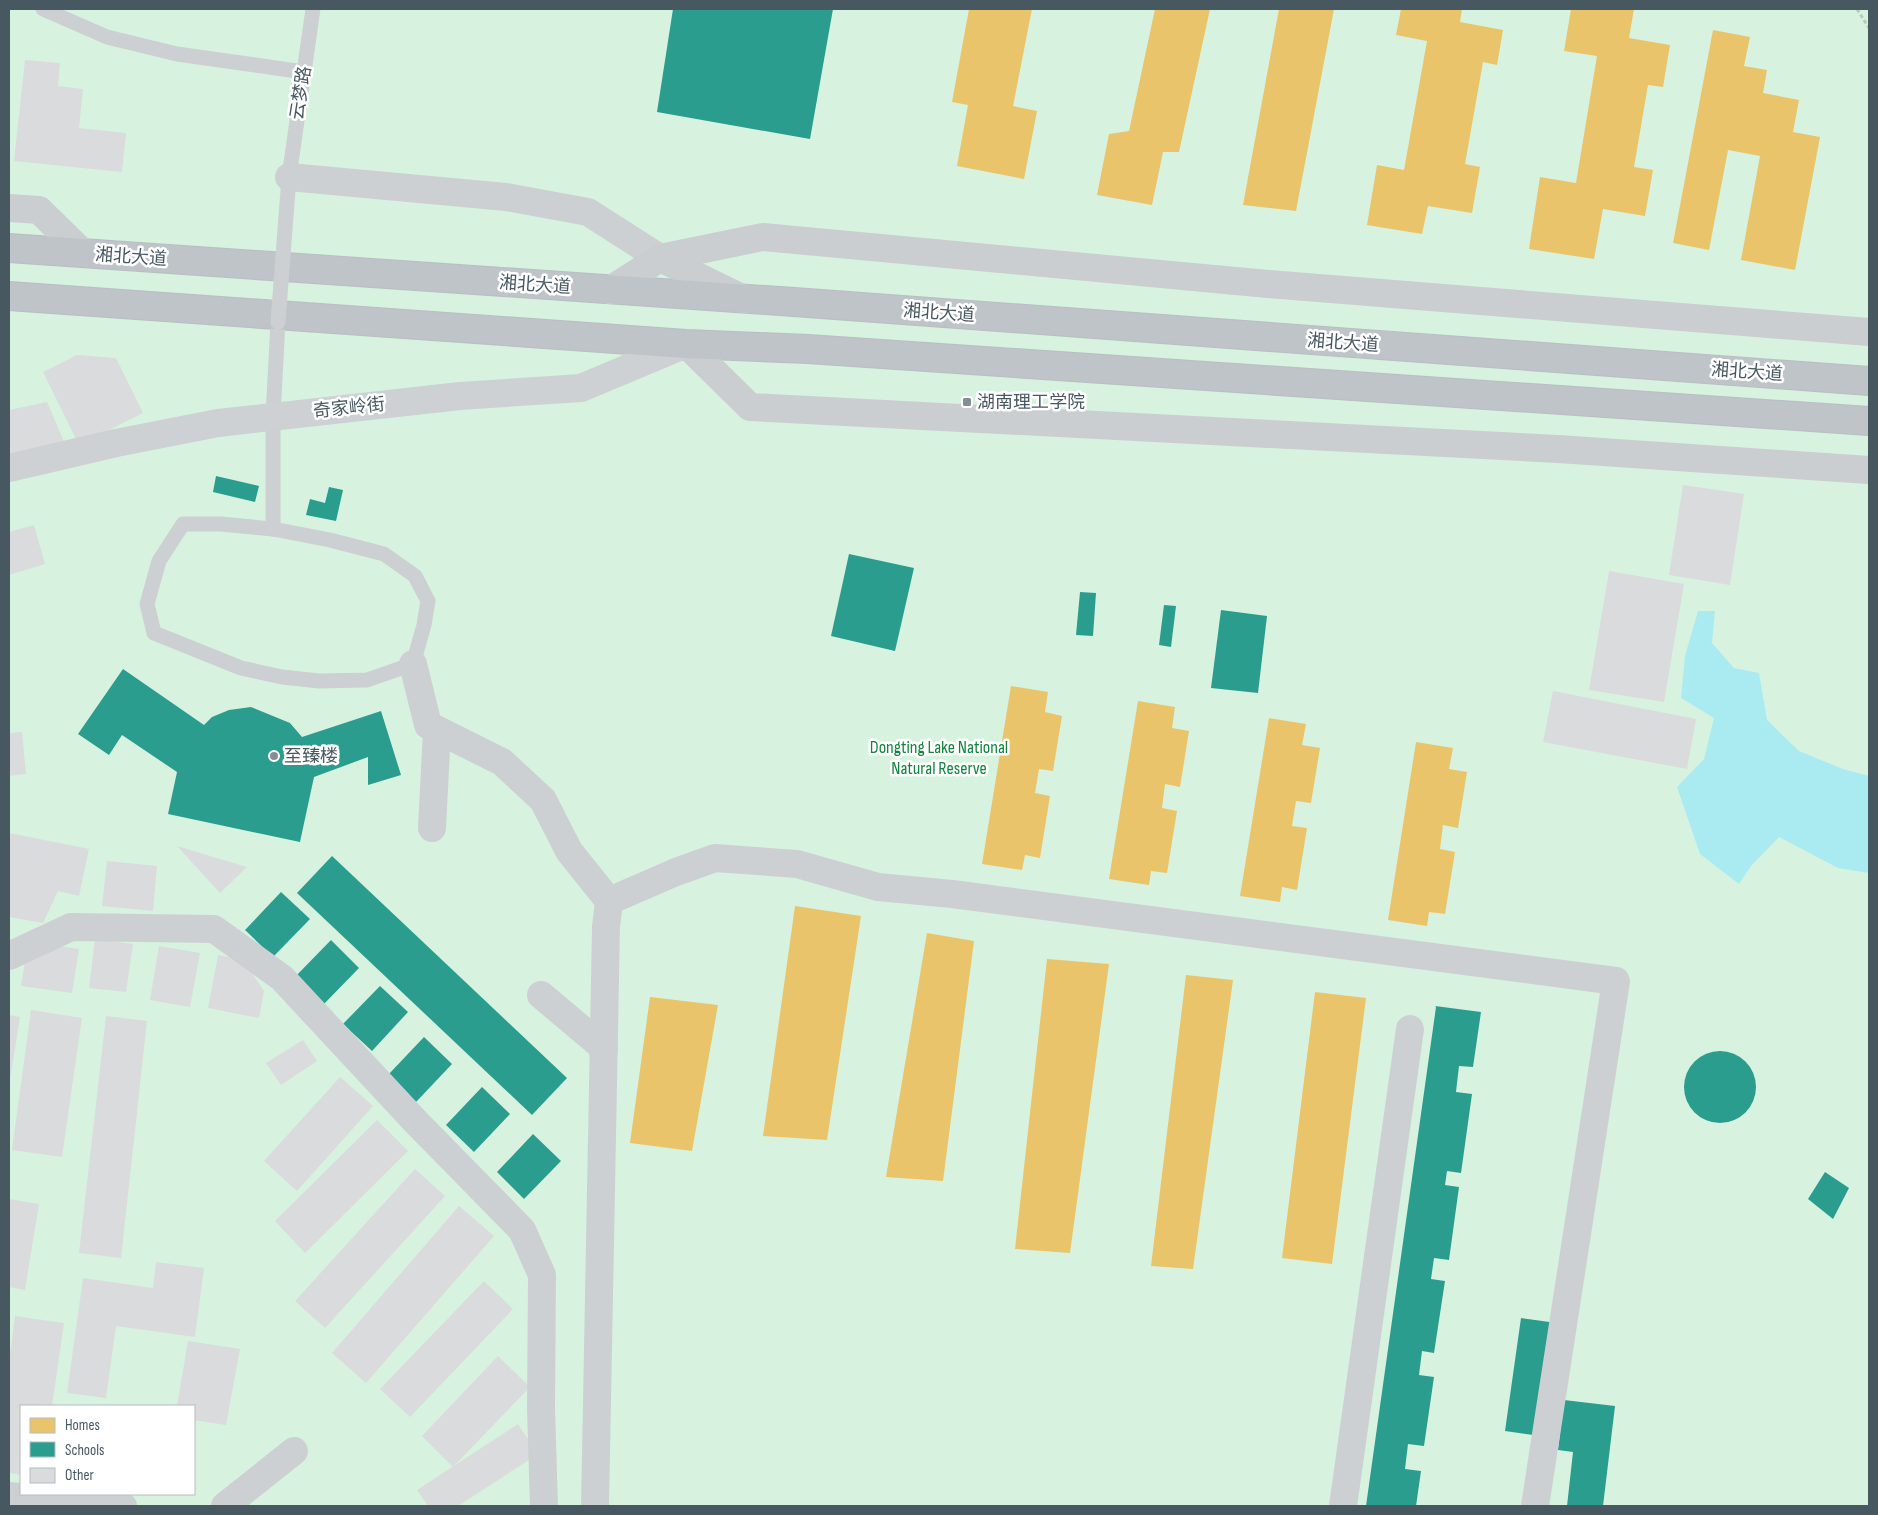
<svg xmlns="http://www.w3.org/2000/svg" width="1878" height="1515" font-family="'Sofia Sans Condensed','Noto Sans SC',sans-serif">
  <style>
    .green { fill: #d7f3df; fill-rule: evenodd }
    .water { fill: #aaebf2 }
    .homes { fill: #e9c46a }
    .schools { fill: #2a9d8f }
    .building { fill: #dadbdc }
    .lines { fill: none; stroke-linecap: round; stroke-linejoin: round }
    .highway-casing { stroke: #b8bec3; stroke-width: 30 }
    .path { stroke: #bac8c2; stroke-width: 3; stroke-dasharray: 4 2.5; stroke-linecap: butt }
    .lane { stroke: #cdd0d2; stroke-width: 15 }
    .street { stroke: #cdd0d2; stroke-width: 28 }
    .secondary { stroke: #cdd1d4; stroke-width: 28 }
    .primary { stroke: #caced0; stroke-width: 28 }
    .highway { stroke: #bec4c8; stroke-width: 28 }
    .lane-bridge { stroke: #cdd0d2; stroke-width: 15 }
    .poi-dot { fill: #848e94; stroke: #fff; stroke-width: 2 }
    .labels { text-anchor: middle; dominant-baseline: central; stroke-width: 5; stroke-linejoin: round; paint-order: stroke }
    .street-label { font-size: 18px; fill: #485861; stroke: #fff }
    .poi-label { font-size: 18px; fill: #485861; stroke: #fff; text-anchor: start }
    .park-label { font-size: 18px; fill: #12843e; stroke: #fff }
  </style>
  <rect width="100%" height="100%" fill="#f4f3f3"/>
  <path class="green" d="M9 9H1869V1506H9ZM21 1406H194V1494H21Z"/>
  <path class="water" d="M1698 611H1715L1712 643 1734 668 1759 673 1767 720 1799 751 1843 769 1869 776V873L1838 868 1779 837 1751 866 1739 884 1700 854 1677 787 1704 759 1714 718 1681 698 1685 656Z"/>
  <g class="homes">
    <path d="M969 9H1032L1013 106 1037 111 1024 179 957 166 968 105 952 102Z"/>
    <path d="M1155 9H1210L1179 152H1163L1152 205 1097 195 1109 134 1129 131Z"/>
    <path d="M1279 9H1334L1296 211 1243 205Z"/>
    <path d="M1401 9H1462L1460 22 1503 30 1497 65 1483 62 1465 164 1480 167 1472 213 1428 206 1422 234 1367 225 1377 165 1404 170 1427 41 1396 35Z"/>
    <path d="M1571 9H1634L1629 38 1670 45 1663 87 1648 85 1634 167 1653 170 1645 216 1603 209 1594 259 1529 249 1540 177 1576 183 1597 56 1564 51Z"/>
    <path d="M1713 30 1750 37 1744 66 1767 70 1763 93 1799 100 1793 132 1820 137 1795 270 1741 260 1760 156 1728 150 1709 250 1673 243Z"/>
    <path d="M1011 686 1048 692 1045 712 1062 716 1053 771 1039 769 1035 793 1050 796 1040 858 1025 855 1022 870 982 864Z"/>
    <path d="M1138 701 1175 707 1172 728 1189 731 1180 787 1165 784 1162 808 1177 811 1167 873 1151 871 1149 885 1109 879Z"/>
    <path d="M1269 718 1306 724 1302 745 1320 748 1311 803 1296 801 1292 826 1307 828 1297 890 1282 887 1280 902 1240 896Z"/>
    <path d="M1416 742 1453 748 1449 769 1467 772 1458 828 1443 825 1440 849 1455 852 1445 914 1429 912 1427 926 1388 920Z"/>
    <path d="M795 906 861 916 827 1140 763 1136Z"/>
    <path d="M927 933 974 941 943 1181 886 1177Z"/>
    <path d="M1047 959 1109 964 1070 1253 1015 1249Z"/>
    <path d="M1186 975 1233 980 1193 1269 1151 1266Z"/>
    <path d="M1315 992 1366 998 1332 1264 1282 1258Z"/>
    <path d="M650 997 718 1005 692 1151 630 1143Z"/>
  </g>
  <g class="schools">
    <path d="M673 9H833L810 139 657 112Z"/>
    <path d="M216 476 259 486 255 502 213 492Z"/>
    <path d="M329 487 343 490 336 521 306 515 310 499 325 503Z"/>
    <path d="M849 554 914 568 895 651 831 636Z"/>
    <path d="M1080 592 1096 593 1093 636 1076 635Z"/>
    <path d="M1164 605 1176 606 1171 647 1159 645Z"/>
    <path d="M1221 610 1267 616 1258 693 1211 688Z"/>
    <path d="M123 669 204 725 212 717 229 710 251 707 290 723 302 737 381 711 401 775 368 785V757L314 777 300 842 168 814 177 772 122 735 109 755 78 734Z"/>
    <path d="M332 856 567 1078 532 1115 297 893Z"/>
    <path d="M281 892 310 919 273 957 245 930Z"/>
    <path d="M331 940 359 968 322 1006 294 978Z"/>
    <path d="M380 986 408 1012 372 1051 343 1024Z"/>
    <path d="M1435 1006 1481 1012 1473 1067 1459 1066 1456 1092 1472 1094 1461 1173 1447 1171 1445 1185 1459 1187 1449 1260 1434 1258 1431 1279 1445 1281 1434 1353 1422 1351 1419 1375 1434 1377 1424 1446 1408 1444 1405 1469 1421 1471 1416 1506H1366L1436 1007Z"/>
    <path d="M424 1037 452 1064 416 1102 388 1075Z"/>
    <circle cx="1720" cy="1087" r="36"/>
    <path d="M482 1087 510 1114 474 1152 446 1125Z"/>
    <path d="M533 1134 561 1161 524 1199 497 1172Z"/>
    <path d="M1825 1172 1849 1188 1833 1219 1808 1199Z"/>
    <path d="M1521 1318 1557 1323 1541 1436 1505 1431Z"/>
    <path d="M1564 1400 1615 1406 1603 1506H1567L1573 1452 1558 1450Z"/>
  </g>
  <g class="building">
    <path d="M25 60 60 63 58 86 83 89 79 128 126 133 122 172 14 161Z"/>
    <path d="M77 355 116 358 143 413 79 445 43 372Z"/>
    <path d="M47 402 69 453 9 465V410Z"/>
    <path d="M1683 485 1744 494 1730 585 1669 575Z"/>
    <path d="M34 525 45 564 9 575V532Z"/>
    <path d="M1609 571 1684 584 1664 702 1589 690Z"/>
    <path d="M1553 691 1696 719 1687 769 1543 742Z"/>
    <path d="M22 732 26 774 9 776V733Z"/>
    <path d="M9 833 89 849 79 896 58 891 43 923 9 917Z"/>
    <path d="M177 846 247 867 220 893Z"/>
    <path d="M107 861 157 866 153 911 102 906Z"/>
    <path d="M95 939 133 944 126 992 89 988Z"/>
    <path d="M53 945 79 949 72 993 21 986 25 961Z"/>
    <path d="M159 946 200 953 190 1007 150 1000Z"/>
    <path d="M218 955 243 960 264 991 259 1018 208 1008Z"/>
    <path d="M31 1010 82 1018 62 1157 12 1150Z"/>
    <path d="M9 1015 20 1017 10 1080H9Z"/>
    <path d="M106 1016 147 1021 121 1258 79 1253Z"/>
    <path d="M303 1040 317 1061 281 1085 266 1063Z"/>
    <path d="M340 1077 373 1106 297 1191 264 1161Z"/>
    <path d="M377 1120 408 1151 305 1253 275 1221Z"/>
    <path d="M415 1169 445 1196 325 1328 295 1301Z"/>
    <path d="M9 1199 39 1204 25 1290 9 1287Z"/>
    <path d="M459 1206 494 1236 366 1383 332 1353Z"/>
    <path d="M156 1262 204 1268 195 1337 116 1326 106 1398 67 1393 83 1278 153 1288Z"/>
    <path d="M484 1281 513 1309 410 1417 380 1389Z"/>
    <path d="M15 1316 64 1323 52 1406H21V1475L9 1473V1361Z"/>
    <path d="M188 1341 240 1349 226 1425 194 1420V1406H177Z"/>
    <path d="M498 1356 530 1387 453 1467 422 1436Z"/>
    <path d="M518 1424 538 1454 458 1506H428L417 1490Z"/>
  </g>
  <g class="lines">
    <g class="highway-casing">
      <g id="highway">
        <path d="M9 248 794 302 1869 381"/>
        <path d="M9 296 686 344 808 349 1869 421"/>
      </g>
    </g>
    <path class="path" d="M1857 9 1869 28"/>
    <g class="lane">
      <path d="M43 9 107 37 177 54 304 72"/>
      <path d="M289 177 313 9"/>
      <path d="M183 524H221L273 529 330 540 384 554 415 576 428 601 424 625 413 664 367 680 319 681 282 677 241 668 154 633 147 604 159 561Z"/>
      <path d="M273 529V416L278 322"/>
    </g>
    <g class="street">
      <path d="M289 177 506 197 588 212 660 258"/>
      <path d="M413 664 428 725 502 762 543 800 569 851 609 901 606 927 595 1506"/>
      <path d="M432 828 437 730"/>
      <path d="M609 901 676 872 715 858 797 864 878 887 952 894 1616 981 1535 1506"/>
      <path d="M9 956 71 927 214 929 282 978 416 1122 522 1230 542 1275 541 1409 544 1506"/>
      <path d="M541 995 604 1048"/>
      <path d="M9 1496 123 1506"/>
      <path d="M225 1506 294 1451"/>
      <path d="M1343 1506 1410 1029"/>
    </g>
    <path class="secondary" d="M9 468 116 443 218 423 460 396 581 388 686 344"/>
    <g class="primary">
      <path d="M9 208 39 210 83 253"/>
      <path d="M660 258 744 299"/>
      <path d="M610 290 660 258 763 237 1268 284 1869 332"/>
      <path d="M686 344 750 407 1558 449 1869 470"/>
    </g>
    <use href="#highway" class="highway"/>
    <path class="lane-bridge" d="M278 322 289 177"/>
  </g>
  <g class="poi-dot">
    <rect x="962" y="397" width="10" height="10" rx="2.5"/>
    <circle cx="274" cy="756" r="5"/>
  </g>
  <g class="labels">
    <g class="street-label">
      <text transform="translate(301 93) rotate(-81)">云梦路</text>
      <text transform="translate(131 257) rotate(4)">湘北大道</text>
      <text transform="translate(535 285) rotate(4)">湘北大道</text>
      <text transform="translate(939 313) rotate(4)">湘北大道</text>
      <text transform="translate(1343 343) rotate(4)">湘北大道</text>
      <text transform="translate(1747 372) rotate(4)">湘北大道</text>
      <text transform="translate(349 408) rotate(-6)">奇家岭街</text>
    </g>
    <g class="poi-label">
      <text x="977" y="402">湖南理工学院</text>
      <text x="284" y="756">至臻楼</text>
    </g>
    <g class="park-label">
      <text x="939" y="747">Dongting Lake National<tspan x="939" dy="21">Natural Reserve</tspan></text>
    </g>
  </g>
  <rect width="1878" height="1515" fill="none" stroke="#485861" stroke-width="20"/>
  <rect x="20" y="1405" width="175" height="90" fill="#ffffff" stroke="#b6bcc0"/>
  <rect x="30" y="1418" width="25" height="15" fill="#e9c46a" stroke="#b6bcc0"/>
  <text x="65" y="1430" font-size="15" fill="#485861">Homes</text>
  <rect x="30" y="1442" width="25" height="15" fill="#2a9d8f" stroke="#b6bcc0"/>
  <text x="65" y="1455" font-size="15" fill="#485861">Schools</text>
  <rect x="30" y="1468" width="25" height="15" fill="#dadbdc" stroke="#b6bcc0"/>
  <text x="65" y="1480" font-size="15" fill="#485861">Other</text>
</svg>
